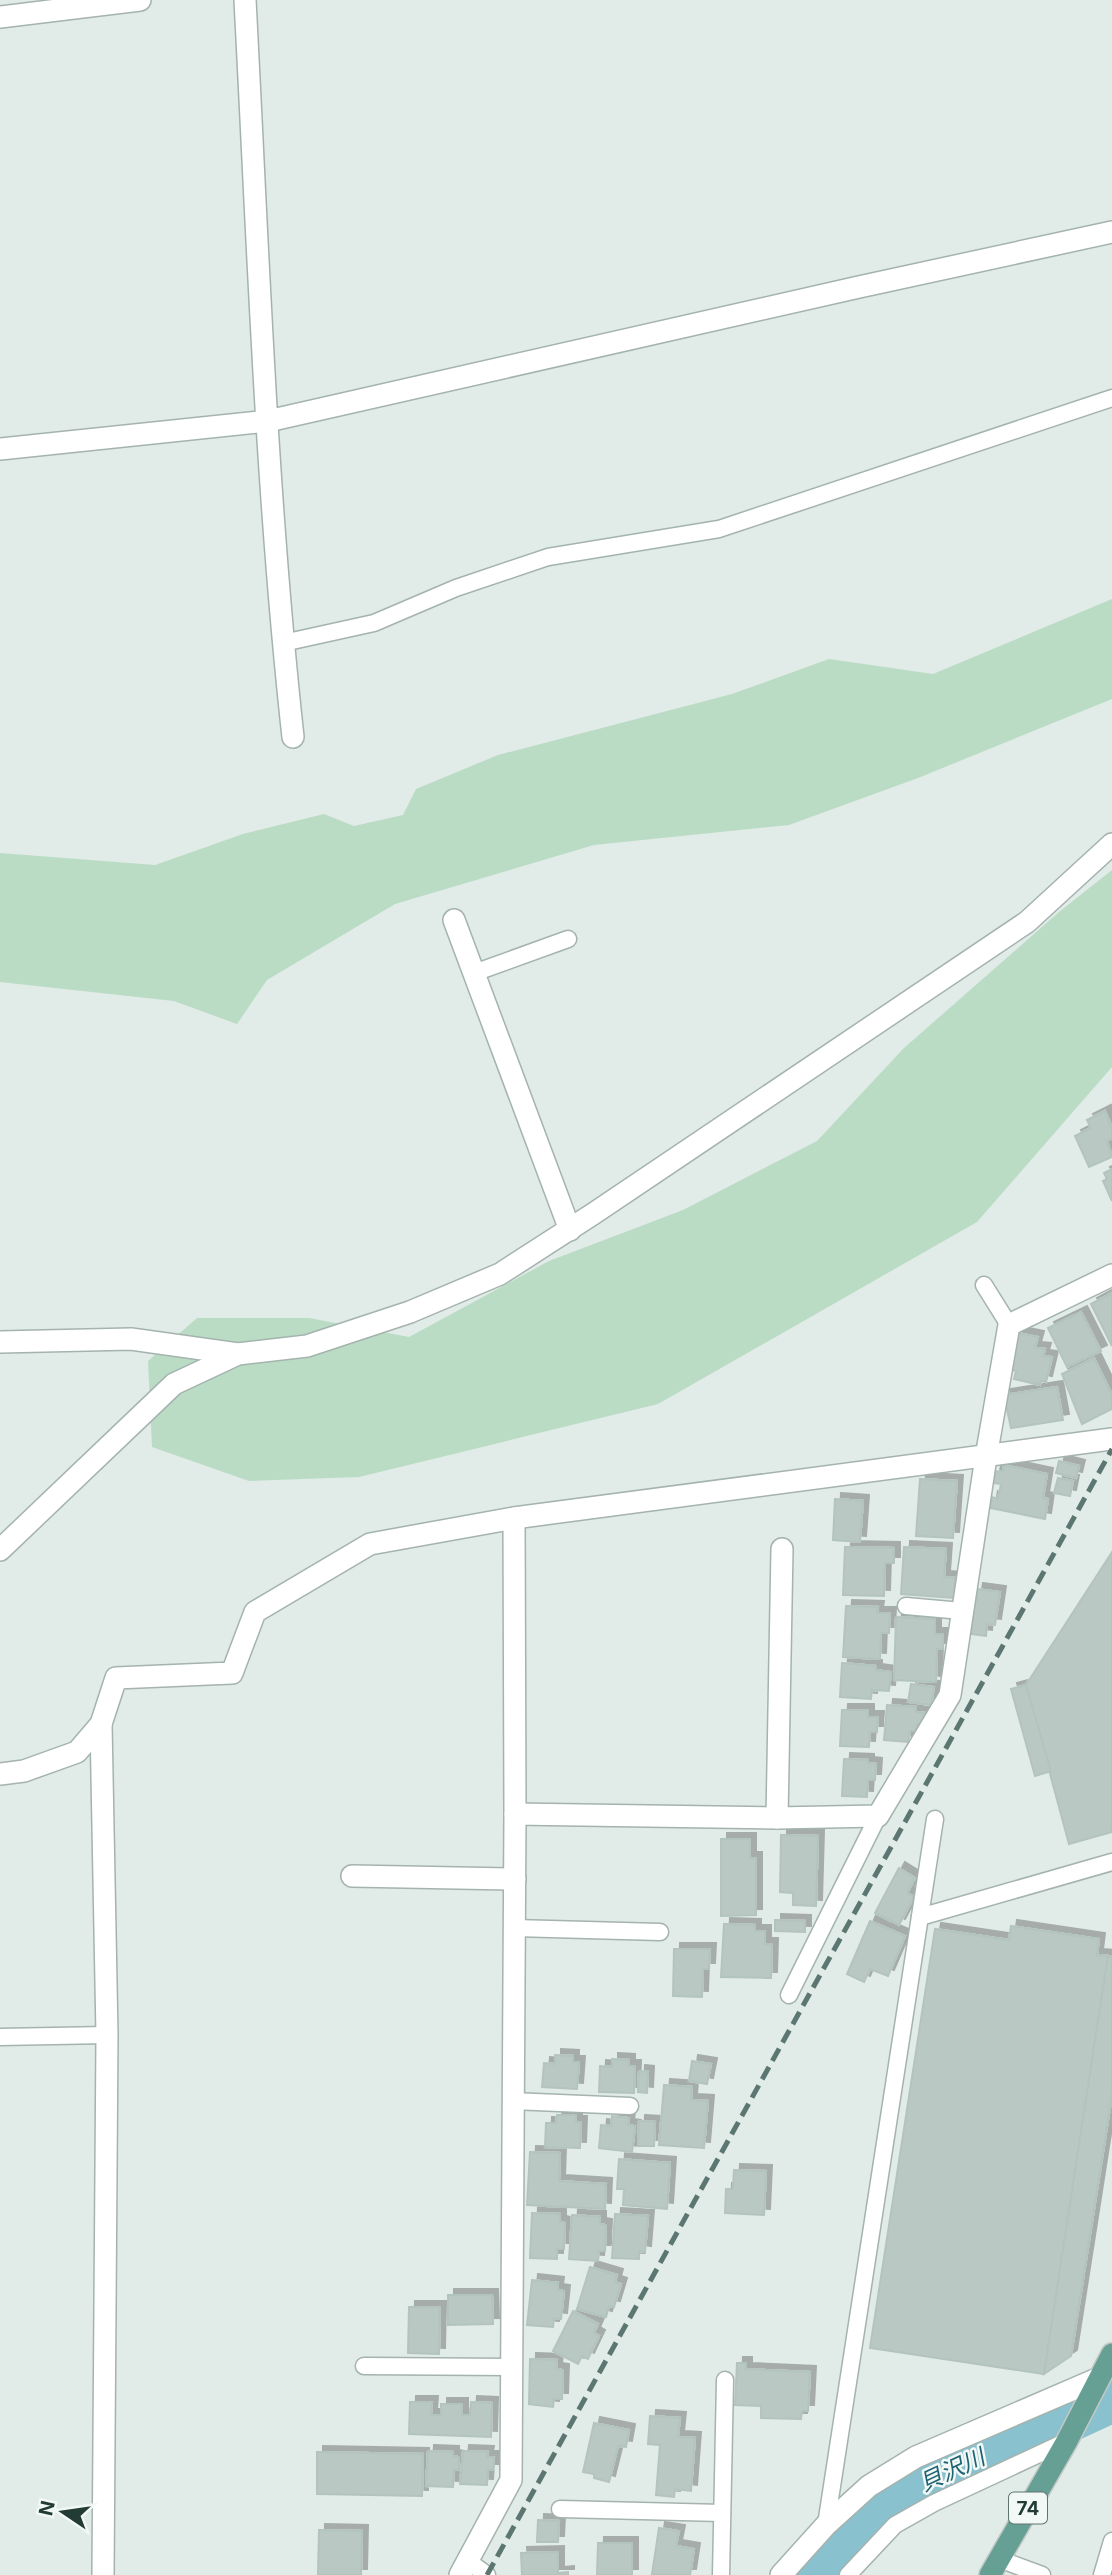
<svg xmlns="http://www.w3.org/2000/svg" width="1112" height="2575" font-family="Inter,'Noto Sans JP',sans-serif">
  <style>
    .green { fill: #badcc5 }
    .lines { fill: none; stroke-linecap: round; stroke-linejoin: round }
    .river { stroke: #8ac1cf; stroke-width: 52 }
    .building { fill: #b9c8c3; stroke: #b3c4be; stroke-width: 2; filter: url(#shadow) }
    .service-casing { stroke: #a4b3ae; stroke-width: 19 }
    .minor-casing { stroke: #a4b3ae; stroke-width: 24 }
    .tertiary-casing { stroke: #a4b3ae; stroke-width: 24 }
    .primary-casing { stroke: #c1c8c6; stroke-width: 24 }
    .service { stroke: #fff; stroke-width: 16 }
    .minor { stroke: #fff; stroke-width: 21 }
    .tertiary { stroke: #fff; stroke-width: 21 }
    .primary { stroke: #669f93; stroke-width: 21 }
    .rail { stroke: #5c7771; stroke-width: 5; stroke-dasharray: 14 7; stroke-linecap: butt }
    .labels { text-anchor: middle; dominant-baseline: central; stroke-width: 5; stroke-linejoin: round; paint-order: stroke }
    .shield { fill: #f1f8f5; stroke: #60746f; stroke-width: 2 }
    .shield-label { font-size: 19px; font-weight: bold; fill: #223b35 }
    .water-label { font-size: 23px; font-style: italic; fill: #1e6275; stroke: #f1f8f5 }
  </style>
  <defs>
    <filter id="shadow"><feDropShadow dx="6" dy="-6" stdDeviation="0" flood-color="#0004"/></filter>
  </defs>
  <rect width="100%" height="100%" fill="#e1ebe7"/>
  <g class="green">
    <path d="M1112 599V699L918 778 789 825 594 845 395 904 267 980 237 1024 174 1001 0 982V853L155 865 243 834 324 814 354 826 403 815 416 789 498 755 732 694 829 659 933 674Z"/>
    <path d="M1112 870V1067L977 1222 658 1404 359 1477 249 1481 152 1447 148 1361 197 1318H309L409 1337 549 1261 683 1210 817 1141 904 1048 1059 912Z"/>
  </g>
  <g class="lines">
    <path class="river" d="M815 2575 883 2502 1112 2396"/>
  </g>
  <g class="building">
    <path d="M1105 1111 1112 1128V1138L1107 1141 1112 1157 1089 1167 1075 1136 1091 1128 1087 1120Z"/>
    <path d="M1112 1169V1201L1103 1181 1107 1179 1104 1173Z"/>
    <path d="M1112 1293V1346L1091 1304Z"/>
    <path d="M1081 1312 1101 1351 1067 1367 1048 1328Z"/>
    <path d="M1018 1333 1038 1337 1035 1348 1045 1349 1043 1356 1052 1357 1046 1382 1041 1381 1040 1385 1014 1379 1016 1371 1010 1370Z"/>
    <path d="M1094 1358 1112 1395V1409L1082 1424 1062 1374Z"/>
    <path d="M1057 1387 1063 1420 1011 1428 1004 1395Z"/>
    <path d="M1059 1461 1079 1466 1076 1478 1056 1473Z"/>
    <path d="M1004 1465 1047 1474 1043 1498 1048 1499 1045 1519 990 1508 992 1497 998 1499 1001 1484 993 1483 995 1471 1003 1472Z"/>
    <path d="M1058 1478 1073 1481 1070 1496 1054 1493Z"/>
    <path d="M920 1479 957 1481 953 1538 916 1536Z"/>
    <path d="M835 1499 863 1501 860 1542 833 1540Z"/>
    <path d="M845 1547 894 1548V1563H885L884 1596 843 1595Z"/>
    <path d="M904 1547 946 1549 944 1577 955 1578 954 1598 901 1594Z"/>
    <path d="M1112 1552V1832L1069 1844 1026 1685Z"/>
    <path d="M977 1589 1000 1592 995 1625 987 1624 986 1636 970 1634Z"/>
    <path d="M846 1606 878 1607 877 1613H890L889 1633H881L880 1659 843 1657Z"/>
    <path d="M896 1617 935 1619V1634H943V1649H937L936 1682 894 1680Z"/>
    <path d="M842 1663 876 1666V1670L891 1672 889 1691 872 1690 871 1699 840 1697Z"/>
    <path d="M911 1684 934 1687 931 1705 908 1702Z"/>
    <path d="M1026 1685 1051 1771 1035 1776 1011 1689Z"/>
    <path d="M887 1705 916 1707V1712L925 1713 924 1726 917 1725 916 1731H910L908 1742 884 1740Z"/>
    <path d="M842 1710H868V1717H878L877 1732H870L869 1747 840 1746Z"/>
    <path d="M844 1759 868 1760V1763L876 1764 875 1780H868L867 1797 842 1796Z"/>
    <path d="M781 1835 818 1836 816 1906 793 1905V1893L780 1892Z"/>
    <path d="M721 1839H750V1858H756V1915L721 1916Z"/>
    <path d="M899 1868 915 1878 907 1893 914 1897 899 1925 875 1913Z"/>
    <path d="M775 1920 805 1921V1932L775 1931Z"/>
    <path d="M870 1921 905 1936 888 1976 870 1969 864 1982 847 1974Z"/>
    <path d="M724 1924 755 1925V1931H765V1944H772L771 1978 721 1977Z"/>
    <path d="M1011 1926 1099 1939 1097 1955 1108 1956 1044 2374 870 2348 935 1929 1009 1940Z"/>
    <path d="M674 1949H710L709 1969H703L702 1997 673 1996Z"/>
    <path d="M1108 1956 1112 1957V2095L1071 2356 1044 2374Z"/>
    <path d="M555 2055 573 2056V2062H579L577 2089 542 2087 544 2063 555 2064Z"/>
    <path d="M612 2059 629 2060V2066H635L634 2093 599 2092 600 2066 612 2067Z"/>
    <path d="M692 2061 711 2064 707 2084 689 2081Z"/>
    <path d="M639 2071 648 2072 647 2093 638 2092Z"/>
    <path d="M664 2085 692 2087 691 2100 708 2101 704 2148 659 2145Z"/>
    <path d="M557 2115H576V2122H581L580 2148 545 2147 546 2123H556Z"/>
    <path d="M612 2116 629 2118 628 2125 635 2126 632 2152 599 2148 601 2125 611 2126Z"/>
    <path d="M639 2121 655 2122 654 2146H638Z"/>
    <path d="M530 2152 560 2153 559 2181 606 2184 605 2209 527 2205Z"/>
    <path d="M619 2159 670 2163 667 2209 623 2205 624 2189H617Z"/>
    <path d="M734 2170 766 2171 764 2215 725 2213 726 2189H733Z"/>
    <path d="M532 2213 560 2214V2222L565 2223 564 2249H557V2259L530 2258Z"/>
    <path d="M615 2214 648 2216 645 2252 639 2251V2259L612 2258Z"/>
    <path d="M572 2215 600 2217V2224L606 2225 605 2251H599L598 2261 569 2259Z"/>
    <path d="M590 2267 617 2275 615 2282 621 2284 614 2307 609 2306 606 2317 577 2309Z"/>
    <path d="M532 2280 558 2283 557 2290 564 2291 561 2319 554 2318 553 2327 527 2325Z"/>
    <path d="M448 2295H492L493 2324 448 2325Z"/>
    <path d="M409 2307H440L439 2354 408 2353Z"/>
    <path d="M573 2311 598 2324 594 2333 599 2336 588 2359 582 2356 578 2364 553 2351Z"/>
    <path d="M530 2359 557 2360 556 2369 563 2370 562 2399H554L553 2407 529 2404Z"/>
    <path d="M737 2363H746V2369L810 2372 808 2411H802L801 2419 761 2418V2406L735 2405Z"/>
    <path d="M410 2402H432L431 2415H441V2404H462V2415H470L471 2402 492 2403 491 2437 409 2434Z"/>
    <path d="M650 2416 680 2418 678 2437 695 2438 691 2491 675 2489 674 2497 656 2495 660 2445 648 2444Z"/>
    <path d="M594 2423 629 2430 626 2447 618 2446 609 2482 594 2478V2474L583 2472Z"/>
    <path d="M428 2451 453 2452V2456L459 2457V2470L454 2469 453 2487 426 2486Z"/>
    <path d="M463 2451 488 2452 487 2457H494L493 2470H488L487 2485 460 2484Z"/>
    <path d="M317 2452 423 2454 422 2496 317 2494Z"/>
    <path d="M538 2520 559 2521 558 2542H537Z"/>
    <path d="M659 2528 679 2531 676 2546 694 2549 690 2575 652 2574Z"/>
    <path d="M319 2530 362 2531 361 2575H318Z"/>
    <path d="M598 2543H632V2575H597Z"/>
    <path d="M558 2552V2573L568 2572V2575H522L521 2553Z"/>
  </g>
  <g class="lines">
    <g class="service-casing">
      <g id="service">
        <path d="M283 643 374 623 456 588 548 557 719 529 1112 398"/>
        <path d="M474 973 568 939"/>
        <path d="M984 1285 1009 1325"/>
        <path d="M906 1606 962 1611"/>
        <path d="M920 1917 1112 1862"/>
        <path d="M514 1928 660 1932"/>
        <path d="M789 1995 878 1816"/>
        <path d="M0 2037 107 2035"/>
        <path d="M512 2101 630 2106"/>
        <path d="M364 2366 512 2367"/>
        <path d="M560 2509 722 2513"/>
        <path d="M826 2525 935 1819"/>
        <path d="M999 2559 1042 2575"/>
        <path d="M468 2561 487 2575"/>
        <path d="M721 2575 725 2380"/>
        <path d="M848 2575 895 2525 934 2503 1067 2441"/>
        <path d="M1102 2575 1112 2541"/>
      </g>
    </g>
    <g class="minor-casing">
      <g id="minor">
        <path d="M245 0C258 246 266 492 293 737"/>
        <path d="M0 17 140 0"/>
        <path d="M454 920 570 1230"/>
        <path d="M0 1550 174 1384 238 1354 307 1346 410 1312 500 1274 593 1214 1027 922 1112 844"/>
        <path d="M101 1724 107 2035 103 2575"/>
        <path d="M0 1774 24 1771 77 1752 101 1724 116 1678 232 1673 255 1612 370 1544 514 1518 1112 1439"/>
        <path d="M515 1814 777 1818 878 1816 950 1695 986 1457 1009 1325 1112 1275"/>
        <path d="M777 1818 782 1549"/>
        <path d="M352 1876 515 1879"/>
        <path d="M460 2575 511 2480 515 1814 514 1518"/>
        <path d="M781 2575 826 2525 869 2486 916 2457 1097 2379"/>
      </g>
    </g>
    <g class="tertiary-casing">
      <g id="tertiary">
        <path d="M0 449 268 421 859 287 1112 232"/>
        <path d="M0 1342 131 1339 238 1354"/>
      </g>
    </g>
    <g class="primary-casing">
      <path id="primary" d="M990 2575 1067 2441 1112 2354"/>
    </g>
    <use href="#service" class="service"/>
    <use href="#minor" class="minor"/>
    <use href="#tertiary" class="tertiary"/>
    <use href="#primary" class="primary"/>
    <path class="rail" d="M487 2575 1112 1449"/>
  </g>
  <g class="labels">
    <rect class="shield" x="1009" y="2492.5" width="38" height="31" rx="5"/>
    <g class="shield-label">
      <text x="1028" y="2508">74</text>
    </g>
    <g class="water-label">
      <text transform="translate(952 2470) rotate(-25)">貝沢川</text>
    </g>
  </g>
  <g transform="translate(63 2512) rotate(283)" stroke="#f1f8f5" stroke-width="5" paint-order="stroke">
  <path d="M0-5L12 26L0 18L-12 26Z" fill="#223b35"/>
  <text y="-10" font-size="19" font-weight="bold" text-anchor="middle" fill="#223b35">N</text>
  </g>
</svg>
